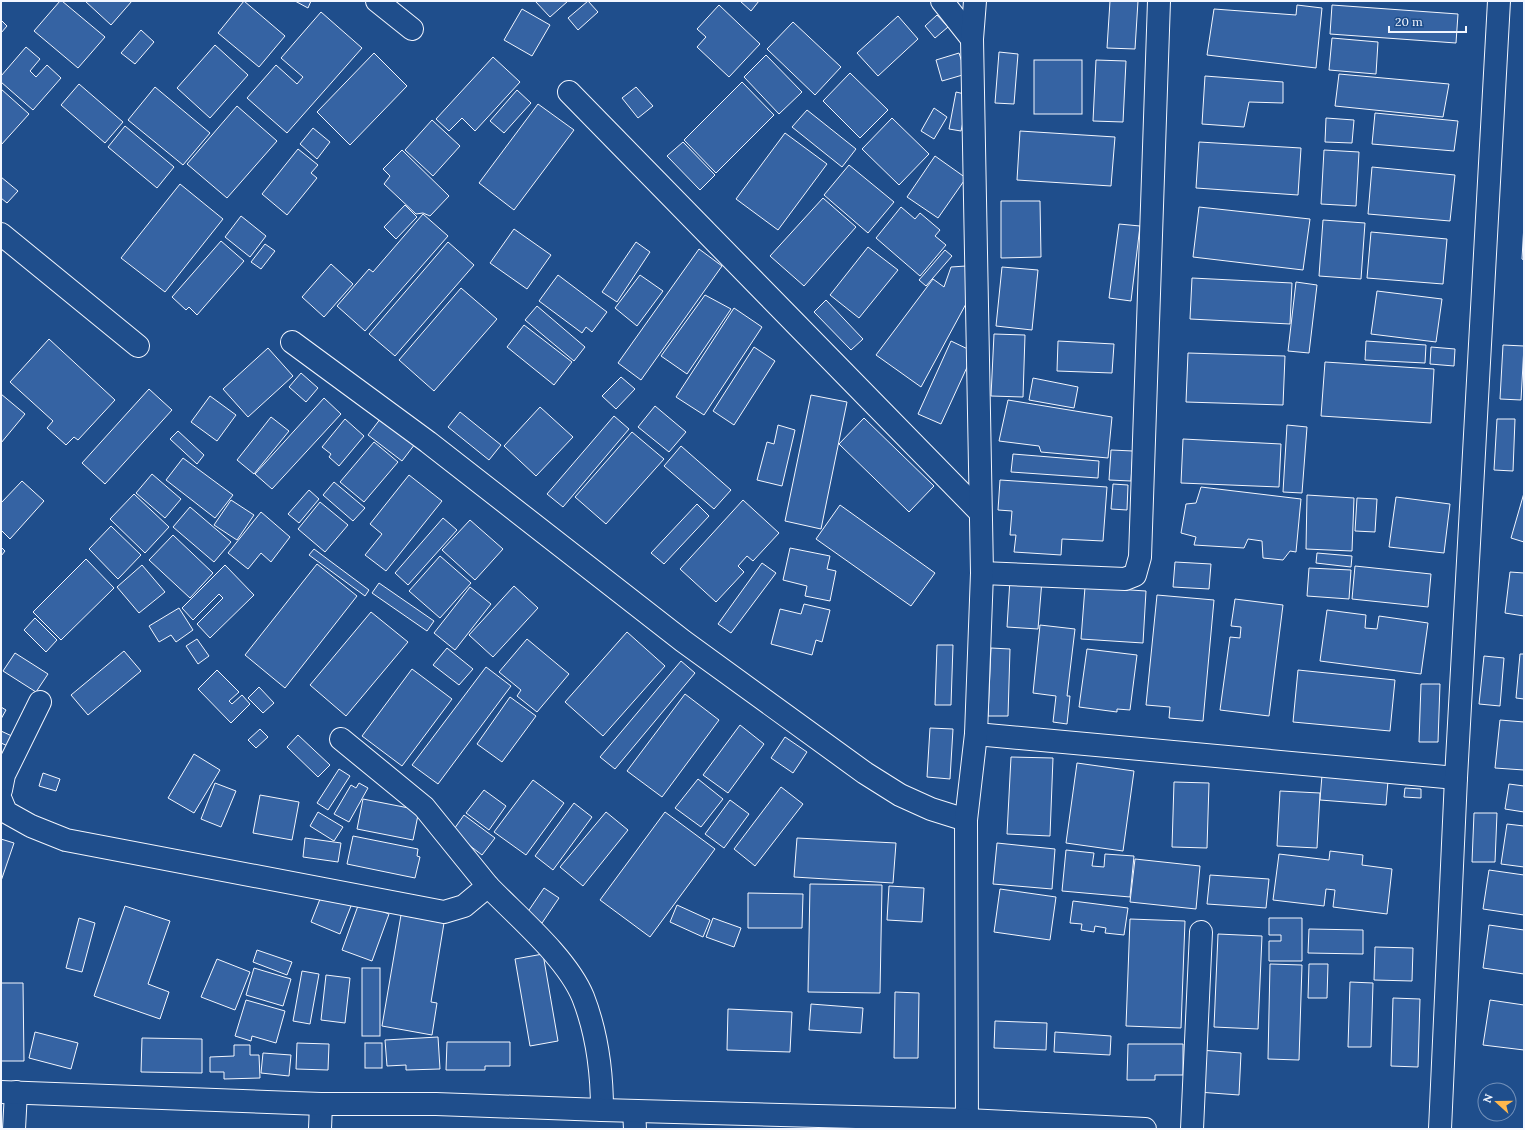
<svg xmlns="http://www.w3.org/2000/svg" width="1525" height="1130" font-family="Lora,serif">
  <style>
    .building { fill: #3563a3; stroke: #f2f6ff }
    .lines { fill: none; stroke-linecap: round; stroke-linejoin: round }
    .minor-casing { stroke: #f2f6ff; stroke-width: 24 }
    .tertiary-casing { stroke: #f2f6ff; stroke-width: 24 }
    .minor { stroke: #1f4e8c; stroke-width: 22 }
    .tertiary { stroke: #1f4e8c; stroke-width: 22 }
  </style>
  <rect width="100%" height="100%" fill="#1f4e8c"/>
  <g class="building">
    <path d="M60 1H62L105 37 78 68 34 31Z"/>
    <path d="M85 1H132L111 25Z"/>
    <path d="M244 1 285 36 259 67 218 33Z"/>
    <path d="M295 1H311L308 8Z"/>
    <path d="M535 1H568L550 17Z"/>
    <path d="M588 1 598 12 578 30 568 18Z"/>
    <path d="M740 1H759L751 11Z"/>
    <path d="M1110 1H1138L1135 49 1107 48Z"/>
    <path d="M719 5 760 44 729 77 697 47 706 37 697 29Z"/>
    <path d="M1297 5 1322 8 1316 68 1207 55 1214 9 1296 15Z"/>
    <path d="M1332 5 1458 14 1456 43 1330 34Z"/>
    <path d="M522 9 550 25 532 56 504 40Z"/>
    <path d="M321 12 362 48 287 133 247 98 276 65 297 84 303 77 281 58Z"/>
    <path d="M937 15 948 27 935 38 925 26Z"/>
    <path d="M898 16 918 39 878 76 857 53Z"/>
    <path d="M1 20 7 26 1 33Z"/>
    <path d="M793 22 841 67 815 95 767 49Z"/>
    <path d="M141 30 154 42 135 64 121 53Z"/>
    <path d="M1332 38 1378 42 1376 74 1329 70Z"/>
    <path d="M215 45 248 75 210 118 177 88Z"/>
    <path d="M26 47 40 59 30 71 36 77 47 65 61 78 33 110 1 82V76Z"/>
    <path d="M999 52 1018 54 1014 104 995 103Z"/>
    <path d="M374 53 407 86 350 145 317 112Z"/>
    <path d="M959 53 966 74 942 81 936 60Z"/>
    <path d="M766 55 802 92 779 114 744 77Z"/>
    <path d="M493 57 520 82 475 131 462 118 449 131 436 119Z"/>
    <rect x="1034" y="60" width="48" height="54"/>
    <path d="M1096 60 1126 61 1123 122 1093 121Z"/>
    <path d="M850 73 888 110 860 138 823 101Z"/>
    <path d="M1339 74 1449 84 1443 117 1335 106Z"/>
    <path d="M1205 76 1283 82V103L1249 102 1244 127 1202 124Z"/>
    <path d="M742 82 774 115 716 173 684 140Z"/>
    <path d="M79 84 123 122 105 143 61 105Z"/>
    <path d="M155 87 210 133 183 165 128 120Z"/>
    <path d="M636 87 653 106 638 118 622 98Z"/>
    <path d="M1 89 29 114 1 145Z"/>
    <path d="M517 90 531 103 504 133 490 121Z"/>
    <path d="M956 92 969 95 961 131 949 129Z"/>
    <path d="M538 104 574 130 514 210 479 183Z"/>
    <path d="M237 106 277 141 227 198 187 164Z"/>
    <path d="M934 108 947 117 934 139 921 131Z"/>
    <path d="M807 110 856 149 842 167 792 127Z"/>
    <path d="M1375 113 1458 121 1454 151 1372 144Z"/>
    <path d="M892 118 929 154 899 185 862 149Z"/>
    <path d="M1326 118 1354 120 1352 143 1325 142Z"/>
    <path d="M432 120 460 146 433 176 405 150Z"/>
    <path d="M125 126 174 167 157 188 108 147Z"/>
    <path d="M313 128 330 142 317 159 300 144Z"/>
    <path d="M1020 131 1115 137 1111 186 1017 180Z"/>
    <path d="M785 133 827 164 778 230 736 199Z"/>
    <path d="M683 142 715 175 700 190 667 156Z"/>
    <path d="M1199 142 1301 148 1298 195 1196 188Z"/>
    <path d="M298 149 318 165 311 173 317 178 287 215 262 194Z"/>
    <path d="M402 150 449 196 430 216 423 213 416 214 384 184 390 176 383 169Z"/>
    <path d="M1324 150 1359 152 1356 206 1321 204Z"/>
    <path d="M935 156 966 178 938 218 907 197Z"/>
    <path d="M849 165 894 202 868 233 824 195Z"/>
    <path d="M1372 167 1455 175 1450 221 1368 214Z"/>
    <path d="M1 177 18 191 7 203 1 198Z"/>
    <path d="M180 184 223 219 165 292 121 258Z"/>
    <path d="M823 198 856 227 804 286 770 256Z"/>
    <path d="M1001 201H1040L1041 257 1001 258Z"/>
    <path d="M405 205 417 217 396 239 384 227Z"/>
    <path d="M901 207 915 219 920 213 940 230 935 236 946 245 920 276 876 238Z"/>
    <path d="M1199 207 1310 219 1303 270 1193 257Z"/>
    <path d="M423 214 448 236 365 331 337 306 369 269 373 272Z"/>
    <path d="M241 216 266 236 250 257 225 237Z"/>
    <path d="M1323 220 1365 223 1361 279 1319 276Z"/>
    <path d="M1119 224 1140 226 1131 301 1109 298Z"/>
    <path d="M1524 224V260L1522 259Z"/>
    <path d="M514 229 551 255 527 289 490 263Z"/>
    <path d="M1371 232 1447 239 1443 284 1367 278Z"/>
    <path d="M221 241 244 261 197 315 189 307 186 310 172 297Z"/>
    <path d="M448 242 474 265 395 356 369 334Z"/>
    <path d="M636 242 650 252 617 302 602 292Z"/>
    <path d="M265 244 275 251 261 269 251 262Z"/>
    <path d="M868 247 898 270 859 318 830 295Z"/>
    <path d="M699 249 722 266 641 380 618 363Z"/>
    <path d="M945 250 952 256 926 286 919 280Z"/>
    <path d="M331 264 353 284 324 317 302 297Z"/>
    <path d="M966 266 967 302 921 387 876 355 933 279 944 287 951 267Z"/>
    <path d="M1002 267 1038 270 1032 330 996 326Z"/>
    <path d="M558 275 607 312 592 332 586 327 582 333 539 301Z"/>
    <path d="M640 275 663 291 637 326 615 308Z"/>
    <path d="M1192 278 1292 283 1290 324 1190 319Z"/>
    <path d="M1296 282 1317 285 1309 353 1288 351Z"/>
    <path d="M461 288 497 319 434 391 399 360Z"/>
    <path d="M1377 291 1442 299 1436 342 1371 334Z"/>
    <path d="M705 295 731 309 687 374 661 356Z"/>
    <path d="M826 300 863 339 851 350 814 312Z"/>
    <path d="M537 306 585 347 574 361 525 320Z"/>
    <path d="M734 308 762 327 704 415 676 397Z"/>
    <path d="M524 325 572 362 554 385 507 347Z"/>
    <path d="M994 334 1025 335 1023 397 991 396Z"/>
    <path d="M49 339 115 400 78 440 74 437 66 445 47 428 53 421 10 382Z"/>
    <path d="M951 341 974 352 941 424 918 414Z"/>
    <path d="M1058 341 1114 344 1112 373 1057 371Z"/>
    <path d="M1366 341 1426 345 1425 363 1365 360Z"/>
    <path d="M1503 345 1524 346 1521 400 1500 399Z"/>
    <path d="M754 347 775 361 734 425 713 411Z"/>
    <path d="M1431 347 1455 349 1454 366 1430 364Z"/>
    <path d="M268 348 293 376 248 417 223 389Z"/>
    <path d="M1188 353 1285 356 1283 405 1186 402Z"/>
    <path d="M1325 362 1434 369 1431 423 1321 416Z"/>
    <path d="M301 373 318 388 306 402 289 387Z"/>
    <path d="M621 377 635 389 616 409 602 396Z"/>
    <path d="M1033 378 1078 387 1074 408 1029 400Z"/>
    <path d="M149 389 172 410 105 484 82 463Z"/>
    <path d="M1 394 25 414 1 443Z"/>
    <path d="M811 395 847 402 821 529 785 521Z"/>
    <path d="M210 396 236 415 217 441 191 422Z"/>
    <path d="M324 398 341 414 272 489 255 474Z"/>
    <path d="M1008 400 1112 417 1108 458 1041 452 1039 446 999 441Z"/>
    <path d="M655 406 686 432 669 452 638 427Z"/>
    <path d="M540 407 573 437 536 476 504 446Z"/>
    <path d="M460 412 501 445 489 460 448 427Z"/>
    <path d="M614 416 629 429 563 507 547 494Z"/>
    <path d="M271 417 289 431 254 474 237 460Z"/>
    <path d="M381 418 415 444 402 461 368 435Z"/>
    <path d="M864 418 934 486 909 512 839 444Z"/>
    <path d="M345 419 364 436 339 466 329 457 331 454 322 447Z"/>
    <path d="M1497 419H1515L1513 471 1494 470Z"/>
    <path d="M778 425 795 430 782 486 757 480 767 442 774 444Z"/>
    <path d="M1287 425 1307 427 1302 493 1283 492Z"/>
    <path d="M178 431 204 455 197 464 170 439Z"/>
    <path d="M632 432 664 459 606 524 575 497Z"/>
    <path d="M1183 439 1281 444 1279 487 1181 483Z"/>
    <path d="M374 442 398 462 364 502 340 482Z"/>
    <path d="M681 446 731 490 714 509 664 466Z"/>
    <path d="M1111 450 1133 451 1131 481 1109 480Z"/>
    <path d="M1013 454 1099 461 1098 478 1011 472Z"/>
    <path d="M183 458 233 495 215 518 166 480Z"/>
    <path d="M152 474 181 499 165 518 136 493Z"/>
    <path d="M409 475 442 501 386 571 365 555 382 534 370 524Z"/>
    <path d="M1000 480 1107 487 1103 541 1062 539 1061 555 1014 552 1016 535H1010L1012 511 998 510Z"/>
    <path d="M22 481 44 501 10 539 1 530V503Z"/>
    <path d="M334 482 365 508 353 521 323 495Z"/>
    <path d="M1113 484 1128 485 1127 510 1111 509Z"/>
    <path d="M1201 487 1301 499 1296 552 1290 551 1283 560 1263 558 1262 541 1248 539 1244 548 1194 545 1196 537 1181 533 1186 504 1196 503Z"/>
    <path d="M309 490 319 499 299 523 288 514Z"/>
    <path d="M1524 493V542L1511 538Z"/>
    <path d="M134 494 169 527 145 553 110 519Z"/>
    <path d="M1307 495 1354 498 1352 551 1306 549Z"/>
    <path d="M1396 497 1450 504 1444 553 1389 547Z"/>
    <path d="M1357 498 1377 499 1375 532 1355 531Z"/>
    <path d="M231 500 254 515 237 540 214 525Z"/>
    <path d="M743 500 779 533 753 561 747 556 738 566 744 572 716 602 680 569Z"/>
    <path d="M320 502 348 525 325 552 298 529Z"/>
    <path d="M697 504 709 516 664 564 651 553Z"/>
    <path d="M840 505 935 573 911 606 816 539Z"/>
    <path d="M190 507 231 542 214 562 173 527Z"/>
    <path d="M261 512 290 537 271 562 261 553 248 569 228 553Z"/>
    <path d="M443 518 457 530 408 585 395 573Z"/>
    <path d="M470 520 503 549 475 580 442 550Z"/>
    <path d="M111 526 141 555 118 579 89 549Z"/>
    <path d="M173 535 213 573 190 598 149 560Z"/>
    <path d="M1 547 5 551 1 556Z"/>
    <path d="M790 548 830 556 827 569 836 571 830 601 805 596 807 586 783 580Z"/>
    <path d="M314 549 369 590 365 596 309 555Z"/>
    <path d="M1317 553 1352 556 1351 567 1316 563Z"/>
    <path d="M440 556 471 583 440 618 409 591Z"/>
    <path d="M86 559 114 588 61 640 33 612Z"/>
    <path d="M1175 562 1211 564 1209 589 1173 587Z"/>
    <path d="M762 563 776 573 731 633 718 624Z"/>
    <path d="M317 564 357 596 285 688 245 655Z"/>
    <path d="M142 565 165 592 139 613 117 587Z"/>
    <path d="M225 565 254 595 210 638 197 624 223 598 219 594 193 620 182 608Z"/>
    <path d="M1355 566 1431 574 1428 607 1352 599Z"/>
    <path d="M1309 568 1351 570 1349 599 1307 596Z"/>
    <path d="M1510 572 1524 573V616L1505 613Z"/>
    <path d="M1010 579 1042 580 1038 629 1007 627Z"/>
    <path d="M379 583 434 621 427 631 372 593Z"/>
    <path d="M514 586 538 608 493 657 469 635Z"/>
    <path d="M470 587 491 604 455 650 434 633Z"/>
    <path d="M1085 587 1146 591 1143 643 1081 639Z"/>
    <path d="M1157 595 1214 600 1203 721 1169 718 1170 707 1146 705Z"/>
    <path d="M1235 599 1283 605 1269 716 1220 710 1230 637 1240 638 1241 627 1231 626Z"/>
    <path d="M804 604 830 610 822 642 816 640 812 655 771 644 780 609 801 614Z"/>
    <path d="M179 608 193 630 176 642 171 635 159 642 149 626Z"/>
    <path d="M1327 610 1366 615 1365 628 1377 629 1379 616 1428 623 1421 674 1320 661Z"/>
    <path d="M371 612 408 642 346 716 310 685Z"/>
    <path d="M35 618 57 640 46 652 24 630Z"/>
    <path d="M1040 625 1075 629 1067 696H1070L1067 724 1053 722 1056 696 1033 693Z"/>
    <path d="M627 632 665 666 603 736 565 702Z"/>
    <path d="M197 639 209 656 198 664 186 646Z"/>
    <path d="M527 639 569 674 537 712 517 696 521 690 499 672Z"/>
    <path d="M937 645H953L951 705H935Z"/>
    <path d="M447 648 473 669 459 685 433 665Z"/>
    <path d="M991 648 1010 649 1008 716H988Z"/>
    <path d="M1087 649 1137 655 1130 710 1117 709V712L1079 707Z"/>
    <path d="M124 651 141 671 88 715 71 695Z"/>
    <path d="M15 653 48 674 36 692 3 671Z"/>
    <path d="M1520 654H1524V699L1516 698Z"/>
    <path d="M1484 656 1504 658 1500 706 1479 704Z"/>
    <path d="M681 661 695 673 615 769 600 757Z"/>
    <path d="M486 667 511 686 438 784 412 765Z"/>
    <path d="M412 669 452 699 402 766 362 736Z"/>
    <path d="M217 670 239 692 229 701 232 704 242 695 250 704 231 723 198 689Z"/>
    <path d="M1298 670 1395 680 1390 731 1293 722Z"/>
    <path d="M1421 684H1440L1438 742H1419Z"/>
    <path d="M259 687 274 703 263 713 248 698Z"/>
    <path d="M685 694 719 720 662 797 627 771Z"/>
    <path d="M510 697 536 716 502 762 477 744Z"/>
    <path d="M1 707 6 710 1 719Z"/>
    <path d="M1500 720 1524 722V770L1495 768Z"/>
    <path d="M740 725 764 744 728 793 703 775Z"/>
    <path d="M930 728 953 729 950 779 927 777Z"/>
    <path d="M260 729 268 737 256 748 248 740Z"/>
    <path d="M1 731 14 737 10 747 1 743Z"/>
    <path d="M298 735 330 765 318 777 287 747Z"/>
    <path d="M785 737 807 752 793 773 771 758Z"/>
    <path d="M194 754 220 770 194 813 168 798Z"/>
    <path d="M1011 757 1053 758 1050 836 1007 834Z"/>
    <path d="M1077 763 1134 771 1123 851 1066 843Z"/>
    <path d="M339 769 350 776 328 810 317 803Z"/>
    <path d="M43 773 60 779 56 791 39 786Z"/>
    <path d="M1322 775 1388 781 1386 805 1320 800Z"/>
    <path d="M698 779 723 799 701 827 675 808Z"/>
    <path d="M533 780 564 803 526 855 494 832Z"/>
    <path d="M1174 782 1209 783 1207 848 1172 847Z"/>
    <path d="M215 783 236 791 221 827 201 819Z"/>
    <path d="M359 783 368 788 349 822 334 814 351 785 356 788Z"/>
    <path d="M1509 784 1524 786V812L1505 809Z"/>
    <path d="M781 787 803 804 755 866 734 849Z"/>
    <path d="M1405 788 1421 789V798L1404 797Z"/>
    <path d="M484 790 506 806 489 830 466 813Z"/>
    <path d="M1280 791 1320 793 1317 848 1277 846Z"/>
    <path d="M260 795 299 802 292 840 253 833Z"/>
    <path d="M363 799 419 810 413 840 357 829Z"/>
    <path d="M730 800 749 814 724 848 705 834Z"/>
    <path d="M574 803 592 817 553 870 535 856Z"/>
    <path d="M318 812 343 827 334 841 310 826Z"/>
    <path d="M606 812 628 830 583 886 560 867Z"/>
    <path d="M665 812 715 849 650 937 600 900Z"/>
    <path d="M1474 813H1497L1495 862H1472Z"/>
    <path d="M464 815 495 838 482 855 452 832Z"/>
    <path d="M1507 824 1524 826V867L1501 864Z"/>
    <path d="M353 836 418 849 417 856 420 857 415 878 347 864Z"/>
    <path d="M305 838 341 843 338 862 303 857Z"/>
    <path d="M797 838 896 843 893 883 794 877Z"/>
    <path d="M1 839 14 843 1 881Z"/>
    <path d="M997 843 1055 849 1052 889 993 884Z"/>
    <path d="M1066 850 1094 853 1092 866 1104 867 1105 854 1134 856 1130 897 1062 891Z"/>
    <path d="M1330 851 1363 855 1362 865 1392 869 1387 914 1333 907 1335 890 1326 889 1324 906 1273 900 1279 854 1329 860Z"/>
    <path d="M1135 859 1200 866 1196 909 1130 902Z"/>
    <path d="M1489 870 1524 875V915L1483 909Z"/>
    <path d="M1210 875 1269 879 1266 908 1207 904Z"/>
    <path d="M810 884 882 885 880 993 808 992Z"/>
    <path d="M889 886 924 888 922 922 887 920Z"/>
    <path d="M544 888 559 898 542 923 527 913Z"/>
    <path d="M1000 889 1056 897 1050 940 994 932Z"/>
    <path d="M748 893 803 894 802 928H748Z"/>
    <path d="M322 894 351 906 340 934 311 922Z"/>
    <path d="M1073 901 1128 908 1124 935 1105 933 1106 928 1095 926 1094 932 1081 930 1082 924 1070 923Z"/>
    <path d="M359 903 389 914 372 961 342 950Z"/>
    <path d="M677 905 710 920 703 937 670 922Z"/>
    <path d="M125 906 170 921 148 984 169 992 160 1019 94 996Z"/>
    <path d="M401 915 444 923 431 1002 437 1003 432 1035 382 1026Z"/>
    <path d="M79 918 95 923 82 972 66 968Z"/>
    <path d="M713 918 741 928 734 947 706 937Z"/>
    <path d="M1269 918H1302V961H1269V941H1281V935H1269Z"/>
    <path d="M1130 919 1185 921 1181 1028 1126 1026Z"/>
    <path d="M1489 925 1524 930V974L1483 968Z"/>
    <path d="M1309 929 1363 930V954L1308 953Z"/>
    <path d="M1218 934 1262 936 1258 1029 1214 1027Z"/>
    <path d="M1375 947 1413 948 1412 981 1374 980Z"/>
    <path d="M257 950 292 962 287 975 253 962Z"/>
    <path d="M543 954 558 1041 530 1046 515 959Z"/>
    <path d="M217 959 250 972 235 1010 201 997Z"/>
    <path d="M1270 964 1302 965 1299 1060 1268 1059Z"/>
    <path d="M1309 964H1328L1327 998H1308Z"/>
    <path d="M254 968 291 979 283 1006 246 995Z"/>
    <rect x="362" y="968" width="18" height="68"/>
    <path d="M302 971 319 974 310 1024 293 1021Z"/>
    <path d="M326 975 350 978 345 1023 321 1020Z"/>
    <path d="M1350 982 1373 983 1371 1047H1348Z"/>
    <path d="M1 983H23L24 1061H1Z"/>
    <path d="M895 992 919 993 918 1058H894Z"/>
    <path d="M1393 998 1420 999 1418 1067 1391 1066Z"/>
    <path d="M246 1000 285 1011 276 1043 252 1036 251 1041 235 1036Z"/>
    <path d="M1490 1000 1524 1005V1050L1483 1045Z"/>
    <path d="M811 1004 863 1008 861 1033 809 1030Z"/>
    <path d="M728 1009 792 1012 790 1052 727 1050Z"/>
    <path d="M995 1021 1047 1023 1046 1050 994 1048Z"/>
    <path d="M35 1032 78 1043 71 1069 29 1058Z"/>
    <path d="M1055 1032 1111 1036 1110 1055 1054 1052Z"/>
    <path d="M438 1037 440 1069 406 1070V1065L387 1066 385 1040Z"/>
    <path d="M142 1038 202 1039V1073L141 1072Z"/>
    <path d="M447 1042H510V1066H485V1070H446Z"/>
    <path d="M297 1043 329 1044 328 1070 296 1069Z"/>
    <rect x="365" y="1043" width="17" height="25"/>
    <path d="M1128 1044H1183V1075H1155V1080H1127Z"/>
    <path d="M234 1045H250V1055H259L260 1078 224 1079V1072H210V1057L234 1056Z"/>
    <path d="M1200 1050 1241 1053 1239 1095 1198 1092Z"/>
    <path d="M263 1053 291 1055 289 1076 261 1073Z"/>
  </g>
  <g class="lines">
    <g class="minor-casing">
      <g id="minor">
        <path d="M377 1 412 29"/>
        <path d="M942 1 972 39"/>
        <path d="M569 92 980 512"/>
        <path d="M1 234 138 346"/>
        <path d="M292 342 428 442 683 641 865 773 900 795 931 809 966 820"/>
        <path d="M982 573 1125 579 1135 575 1140 557 1159 1"/>
        <path d="M976 734 1456 778"/>
        <path d="M341 739 424 807 488 886"/>
        <path d="M1 790 4 775 40 702"/>
        <path d="M1 800 6 812 31 826 66 840 444 912 464 906 488 886C518 917 567 958 583 997 597 1033 602 1072 602 1110"/>
        <path d="M634 1111 635 1129"/>
        <path d="M14 1129 16 1092"/>
        <path d="M320 1129 321 1104"/>
        <path d="M967 1129 966 820 976 734 982 573 972 39 975 1"/>
        <path d="M1192 1129 1201 932"/>
        <path d="M1440 1129 1456 778 1499 1"/>
      </g>
    </g>
    <g class="tertiary-casing">
      <path id="tertiary" d="M1 1092 321 1104H436L602 1110 967 1120 1145 1129"/>
    </g>
    <use href="#minor" class="minor"/>
    <use href="#tertiary" class="tertiary"/>
  </g>
  <rect width="1525" height="1130" fill="none" stroke="#f2f6ff" stroke-width="4"/>
  <g transform="translate(1497 1102) rotate(291)"><circle r="19" fill="#1f4e8c" stroke="#7391ba"/>
  <path d="M0-3L7 15L0 10L-7 15Z" fill="#ffb74d"/>
  <text y="-6" font-size="11" font-weight="bold" text-anchor="middle" fill="#f2f6ff">N</text>
  </g>
  <path d="M1389 26v6h77v-6" fill="none" stroke="#f2f6ff" stroke-width="2"/>
  <text x="1395" y="26" font-size="12" fill="#f2f6ff" stroke="#1f4e8c" stroke-width="3" paint-order="stroke">20 m</text>
</svg>
